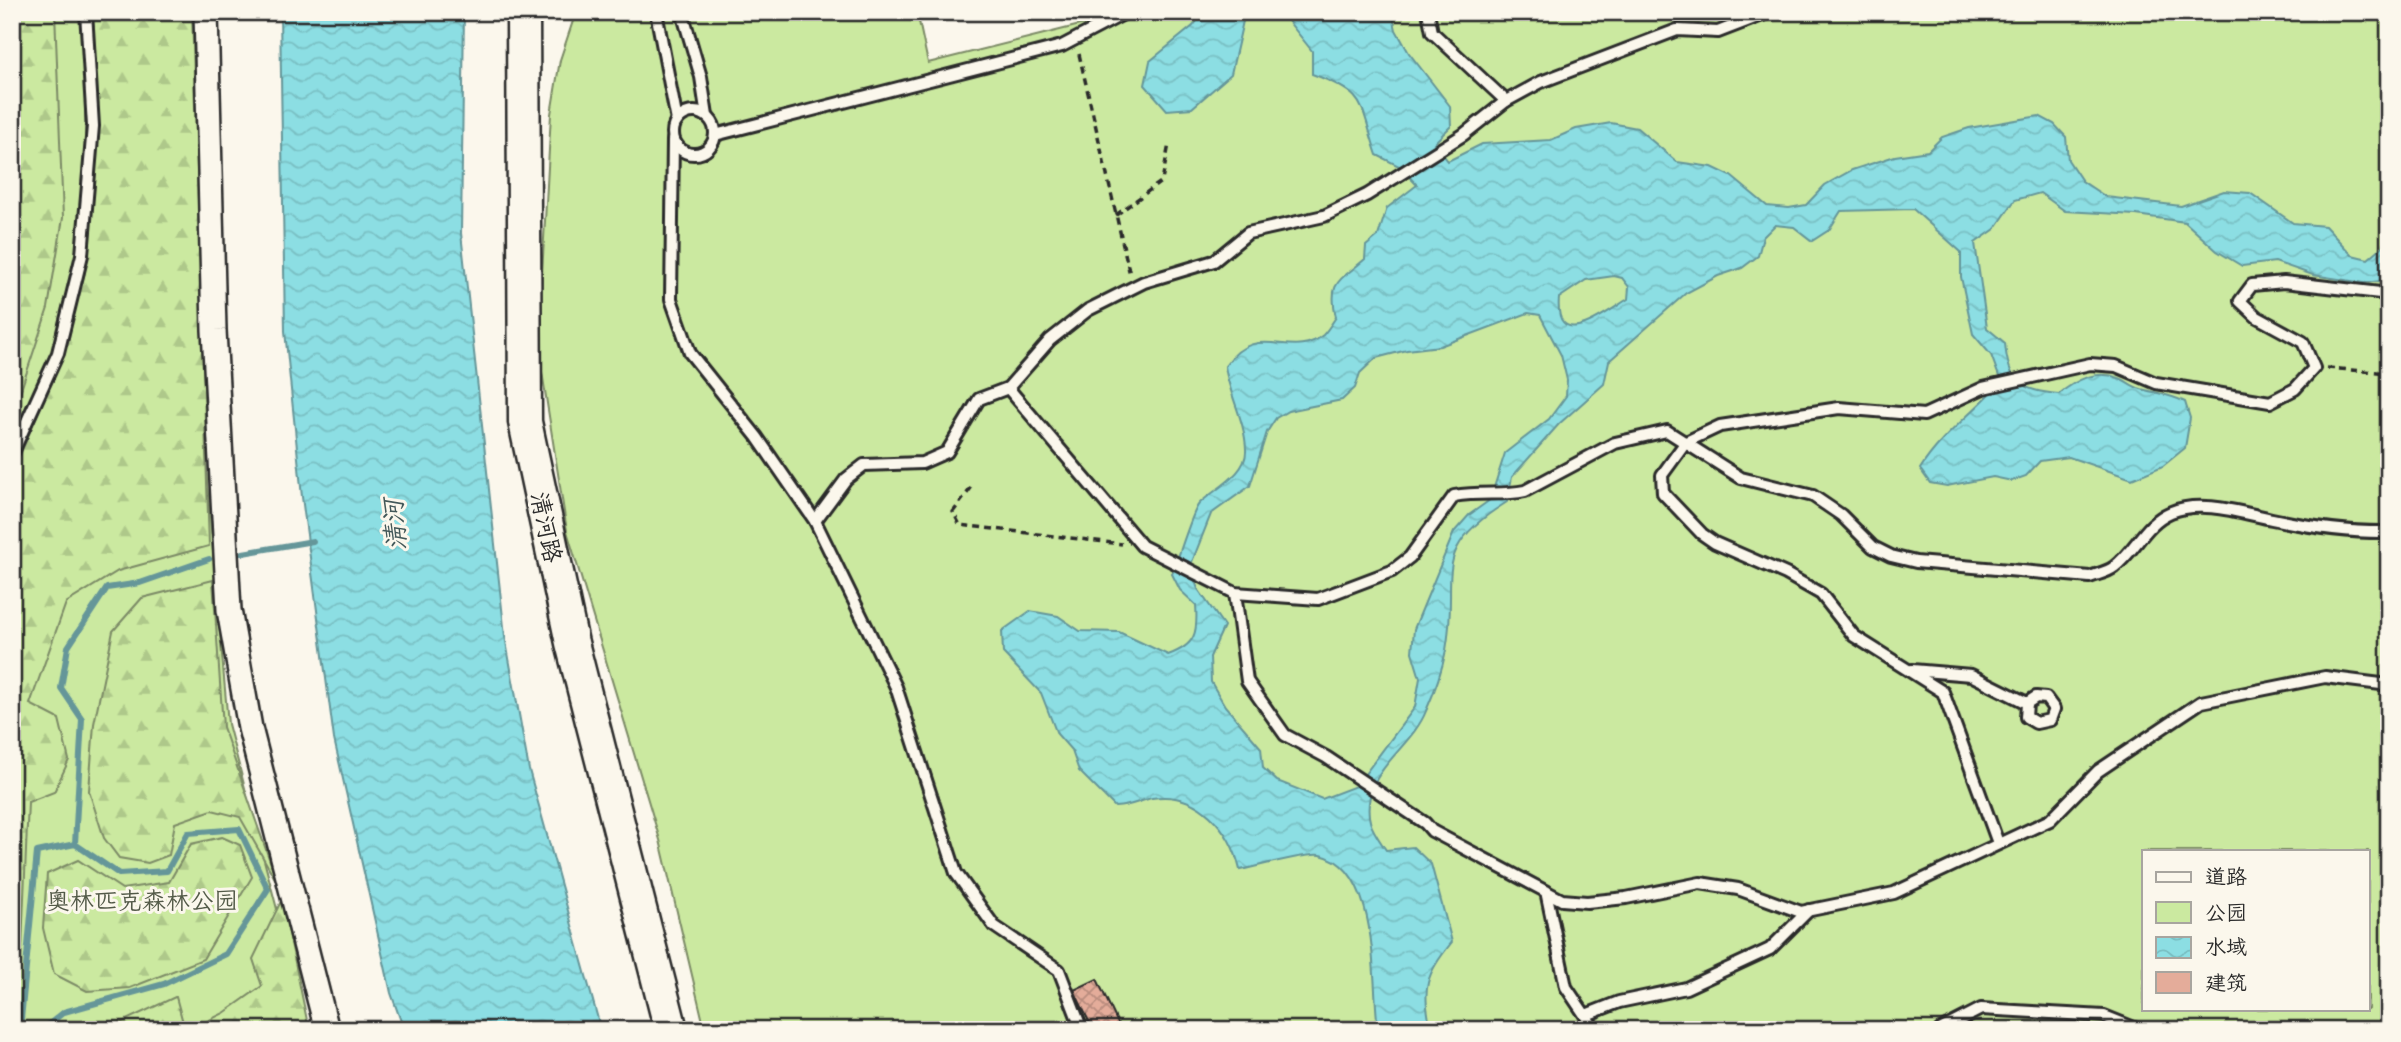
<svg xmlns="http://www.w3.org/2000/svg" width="2401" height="1042" font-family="Delius,'LXGW WenKai TC',sans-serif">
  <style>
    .green { fill: #cbe9a0; stroke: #7b8a66; stroke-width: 2; fill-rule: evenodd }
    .forest { fill: url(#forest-firs); stroke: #7b8a66; stroke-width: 2 }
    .water { fill: url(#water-waves); stroke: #659699; stroke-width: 2; fill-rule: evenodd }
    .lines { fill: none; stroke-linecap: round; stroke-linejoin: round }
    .stream { stroke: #659699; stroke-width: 6 }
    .building { fill: url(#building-cross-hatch); stroke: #2b2b2b; stroke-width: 2 }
    .lane-casing { stroke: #2b2b2b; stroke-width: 16 }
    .street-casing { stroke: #2b2b2b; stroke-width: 28 }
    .secondary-casing { stroke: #2b2b2b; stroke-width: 37 }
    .path { stroke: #2b2b2b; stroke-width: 3.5; stroke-dasharray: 7 5; stroke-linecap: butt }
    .lane { stroke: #fbf7ec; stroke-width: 10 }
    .street { stroke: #fbf7ec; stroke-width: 23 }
    .secondary { stroke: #fbf7ec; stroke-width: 32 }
    .labels { text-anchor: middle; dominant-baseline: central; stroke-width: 6; stroke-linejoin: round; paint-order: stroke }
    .street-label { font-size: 24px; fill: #2b2b2b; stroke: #fbf7ec }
    .park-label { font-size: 24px; fill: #535a48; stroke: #fbf7ec }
    .water-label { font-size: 26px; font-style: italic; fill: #435859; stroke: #fbf7ec }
  </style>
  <defs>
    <pattern id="forest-firs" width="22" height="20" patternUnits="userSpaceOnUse" patternTransform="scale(1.75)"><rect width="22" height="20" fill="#cbe9a0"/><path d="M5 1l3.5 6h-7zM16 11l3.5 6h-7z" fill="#aec88a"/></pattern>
    <pattern id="water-waves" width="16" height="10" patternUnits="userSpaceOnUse" patternTransform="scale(1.75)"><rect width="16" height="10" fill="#8cdee3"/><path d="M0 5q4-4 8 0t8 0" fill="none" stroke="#79bfc3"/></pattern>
    <pattern id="building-cross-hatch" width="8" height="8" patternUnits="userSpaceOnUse" patternTransform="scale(1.75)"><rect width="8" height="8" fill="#e4ac9a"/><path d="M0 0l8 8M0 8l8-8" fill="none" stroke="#b98c7e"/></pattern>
  </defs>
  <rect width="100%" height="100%" fill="#fbf7ec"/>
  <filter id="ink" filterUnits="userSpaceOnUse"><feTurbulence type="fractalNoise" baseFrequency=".0143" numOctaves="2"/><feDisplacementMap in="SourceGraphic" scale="14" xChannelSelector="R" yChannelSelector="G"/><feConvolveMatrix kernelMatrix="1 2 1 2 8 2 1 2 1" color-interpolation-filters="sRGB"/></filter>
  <g filter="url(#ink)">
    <g class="green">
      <path d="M12 12H190L204 448 228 724 309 1030H12Z"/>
      <path d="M576 12H917L928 63 1084 24 1098 12H2389V1030H705L660 840 567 531 538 346 551 114 560 60ZM2144 851H2368V1009H2144Z"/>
    </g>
    <g class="forest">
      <path d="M12 12H55L63 218 48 308 12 417Z"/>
      <path d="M85 12H192L209 546 118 571 66 603 30 704 59 719 69 760 54 792 28 802 22 946 12 1004V473L55 374 85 272Z"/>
      <path d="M213 580 223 727 278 884 240 817 212 810 175 823 169 855 148 863 119 858 104 838 89 791 94 724 113 631 142 598Z"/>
      <path d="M222 837 240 845 252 877 203 959 130 988 87 991 54 974 43 928 47 874 78 860 122 889 169 882 191 844Z"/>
      <path d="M282 899 309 1030H189L224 1013 262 986 253 959Z"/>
      <path d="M176 997 185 1030H105L175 997Z"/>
    </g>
    <g class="water">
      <path d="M280 12H464L461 233 505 636 529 770 601 1030H404L391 993 334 739 302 497 285 331Z"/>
      <path d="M1204 12H1251L1243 21 1231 74 1192 108 1167 110 1145 85 1150 61 1193 26Z"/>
      <path d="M1281 12H1392L1396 30 1409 53 1450 106 1451 126 1434 143 1448 161 1482 144 1551 140 1576 129 1611 123 1637 128 1677 162 1712 167 1731 176 1767 206 1789 208 1806 205 1825 185 1852 170 1895 156 1928 151 1942 137 1969 128 2039 116 2054 124 2066 137 2068 160 2082 181 2106 197 2181 206 2224 191 2250 193 2293 223 2325 226 2352 255 2368 259 2382 247 2389 230V280L2364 283 2313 275 2275 262 2242 266 2217 251 2185 222 2136 215 2065 211 2040 193 2015 200 1995 229 1975 243 1987 328 2005 343C2008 383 2020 390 2059 394 2076 380 2095 369 2119 378 2125 380 2131 385 2138 388 2154 393 2169 394 2185 402L2190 418 2185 448 2163 466 2132 479 2069 457 2040 461 2026 476 2012 481 1993 477 1947 486 1930 483 1920 469C1941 435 1975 412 2001 382L1991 355 1973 334 1961 277V252L1913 209 1841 211 1829 230 1812 241 1794 227 1775 225 1763 237 1758 256 1742 268 1718 276 1686 293 1609 361 1604 384 1559 424 1512 477 1507 502C1426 552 1460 575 1446 650 1442 670 1434 693 1426 711 1414 742 1377 764 1370 796 1365 822 1373 830 1386 850L1413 847 1431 864 1452 942C1425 976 1422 987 1431 1030H1360L1377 1019C1372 973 1378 867 1320 855 1308 852 1255 867 1240 870 1231 830 1198 790 1152 798 1139 801 1131 806 1115 807L1079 771 1072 751 1057 734 1041 693 1003 653 1002 631 1030 611 1058 616 1080 631 1119 632 1168 655C1196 645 1198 633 1196 605L1180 590 1172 574C1178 560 1192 511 1199 504 1214 489 1248 474 1246 449 1245 420 1229 395 1225 366 1257 319 1291 362 1323 335 1328 330 1332 323 1336 317 1328 280 1339 282 1365 259L1366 246 1378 236 1387 208 1417 185 1399 166 1377 155C1359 103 1369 95 1312 74V51ZM1614 276 1622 278 1629 287 1628 299C1608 311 1554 355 1559 298L1586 280ZM1528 313 1540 315 1561 355 1567 380 1566 396 1549 419 1505 453 1490 500 1469 515 1454 532 1414 629 1412 652 1420 678 1415 707 1356 786 1322 799 1277 781 1263 768 1261 748 1225 706 1211 682 1210 657 1224 626 1198 589 1190 567 1211 514 1250 486 1267 432 1276 418 1288 411 1342 400 1355 388 1360 373 1376 358 1407 350 1440 346Z"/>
    </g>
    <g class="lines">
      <g class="stream">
        <path d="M243 553 313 541"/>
        <path d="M75 844 82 719 61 688 68 647 107 588 140 583 209 559"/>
        <path d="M20 1030 37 852 75 844 119 874 167 871 188 833 239 829 268 889 226 954 164 984 64 1012 42 1030"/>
      </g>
    </g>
    <path class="building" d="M1097 979 1121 1030H1093L1074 990Z"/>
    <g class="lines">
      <g class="lane-casing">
        <g id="lane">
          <path d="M656 12 677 121"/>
          <path d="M682 12 701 77 707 116"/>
          <path d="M1428 12 1432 32 1506 101"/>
          <circle cx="694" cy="133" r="21"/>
          <path d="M715 135 1062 46 1127 12"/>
          <path d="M673 140 671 299 690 353 757 437 815 521 896 687 956 873 994 926 1059 970 1082 1030"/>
          <path d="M1008 388 1142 546 1235 593 1318 599 1392 571 1410 557 1454 496C1481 491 1502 496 1525 491L1615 443 1667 431 1741 478 1813 496 1841 515 1873 547 1891 556 1916 562 2090 577C2097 574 2108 572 2114 567 2136 550 2145 523 2171 512 2201 499 2242 513 2272 519 2310 527 2350 533 2389 532"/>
          <path d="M12 454 58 353 82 255 93 126 86 12"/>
          <path d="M815 521 846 479 864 465 922 463 947 452 979 399 1008 388 1050 340 1088 310 1144 282 1214 261 1248 233 1324 216 1367 195 1463 135 1506 101 1541 82 1677 30 1718 32 1770 12"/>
          <path d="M1235 593 1247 681 1285 735 1326 757 1425 823 1432 831 1562 900 1587 902 1626 898 1700 883 1738 889 1801 912 1894 893 2050 820 2098 771 2201 702 2325 677 2389 685"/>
          <path d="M1912 670 1971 675 2027 703 2036 697 2046 698 2054 709 2050 720 2036 723 2026 717 2027 703"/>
          <path d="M1998 843 1943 692 1854 636 1821 594 1786 574 1715 543 1702 534 1663 493 1662 475 1686 442 1720 426 1839 408 1924 415 1983 388 2090 364 2116 366 2156 383 2270 402 2295 389 2314 368 2303 342 2257 317 2240 301 2252 285 2284 282 2389 294"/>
          <path d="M1546 891 1566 987 1595 1030"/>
          <path d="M1586 1015 1619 1002 1686 988 1770 949 1809 910"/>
          <path d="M1940 1030 1981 1009 2104 1016 2139 1030"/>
        </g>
      </g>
      <g class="street-casing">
        <path id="street" d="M206 12 214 330 229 610 250 728 327 1030"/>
      </g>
      <g class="secondary-casing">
        <path id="secondary" d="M523 12 525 422 572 643 671 1030"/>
      </g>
      <g class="path">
        <path d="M2320 12 2337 17 2389 18"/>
        <path d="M1079 54 1130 275"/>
        <path d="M1116 215 1162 181 1169 144"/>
        <path d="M2327 368 2389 373"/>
        <path d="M971 488 953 512 960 525 1122 544"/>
      </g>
      <use href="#lane" class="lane"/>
      <use href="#street" class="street"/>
      <use href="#secondary" class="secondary"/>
    </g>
  </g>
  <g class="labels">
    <g class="street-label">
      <text transform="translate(547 527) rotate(78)">清河路</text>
    </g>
    <g class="park-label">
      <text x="142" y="900">奥林匹克森林公园</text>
    </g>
    <g class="water-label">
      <text transform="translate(394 525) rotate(-95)">清河</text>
    </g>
  </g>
  <rect width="2401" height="1042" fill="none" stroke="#fbf7ec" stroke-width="42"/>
  <rect x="21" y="21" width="2359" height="1000" fill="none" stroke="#2b2b2b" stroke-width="2.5" filter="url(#ink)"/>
  <rect x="2142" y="850" width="228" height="161" fill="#fbf7ec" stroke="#a8a59f" stroke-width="2"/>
  <rect x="2156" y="872" width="35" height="10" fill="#fbf7ec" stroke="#a8a59f" stroke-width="2"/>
  <text x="2205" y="884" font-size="21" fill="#2b2b2b">道路</text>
  <rect x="2156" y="902" width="35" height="21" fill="#cbe9a0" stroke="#a8a59f" stroke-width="2"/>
  <text x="2205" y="920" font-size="21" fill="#2b2b2b">公园</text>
  <rect x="2156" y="937" width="35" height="21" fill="url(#water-waves)" stroke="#a8a59f" stroke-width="2"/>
  <text x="2205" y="954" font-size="21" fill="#2b2b2b">水域</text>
  <rect x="2156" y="972" width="35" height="21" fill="#e4ac9a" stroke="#a8a59f" stroke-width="2"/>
  <text x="2205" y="990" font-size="21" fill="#2b2b2b">建筑</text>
</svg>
